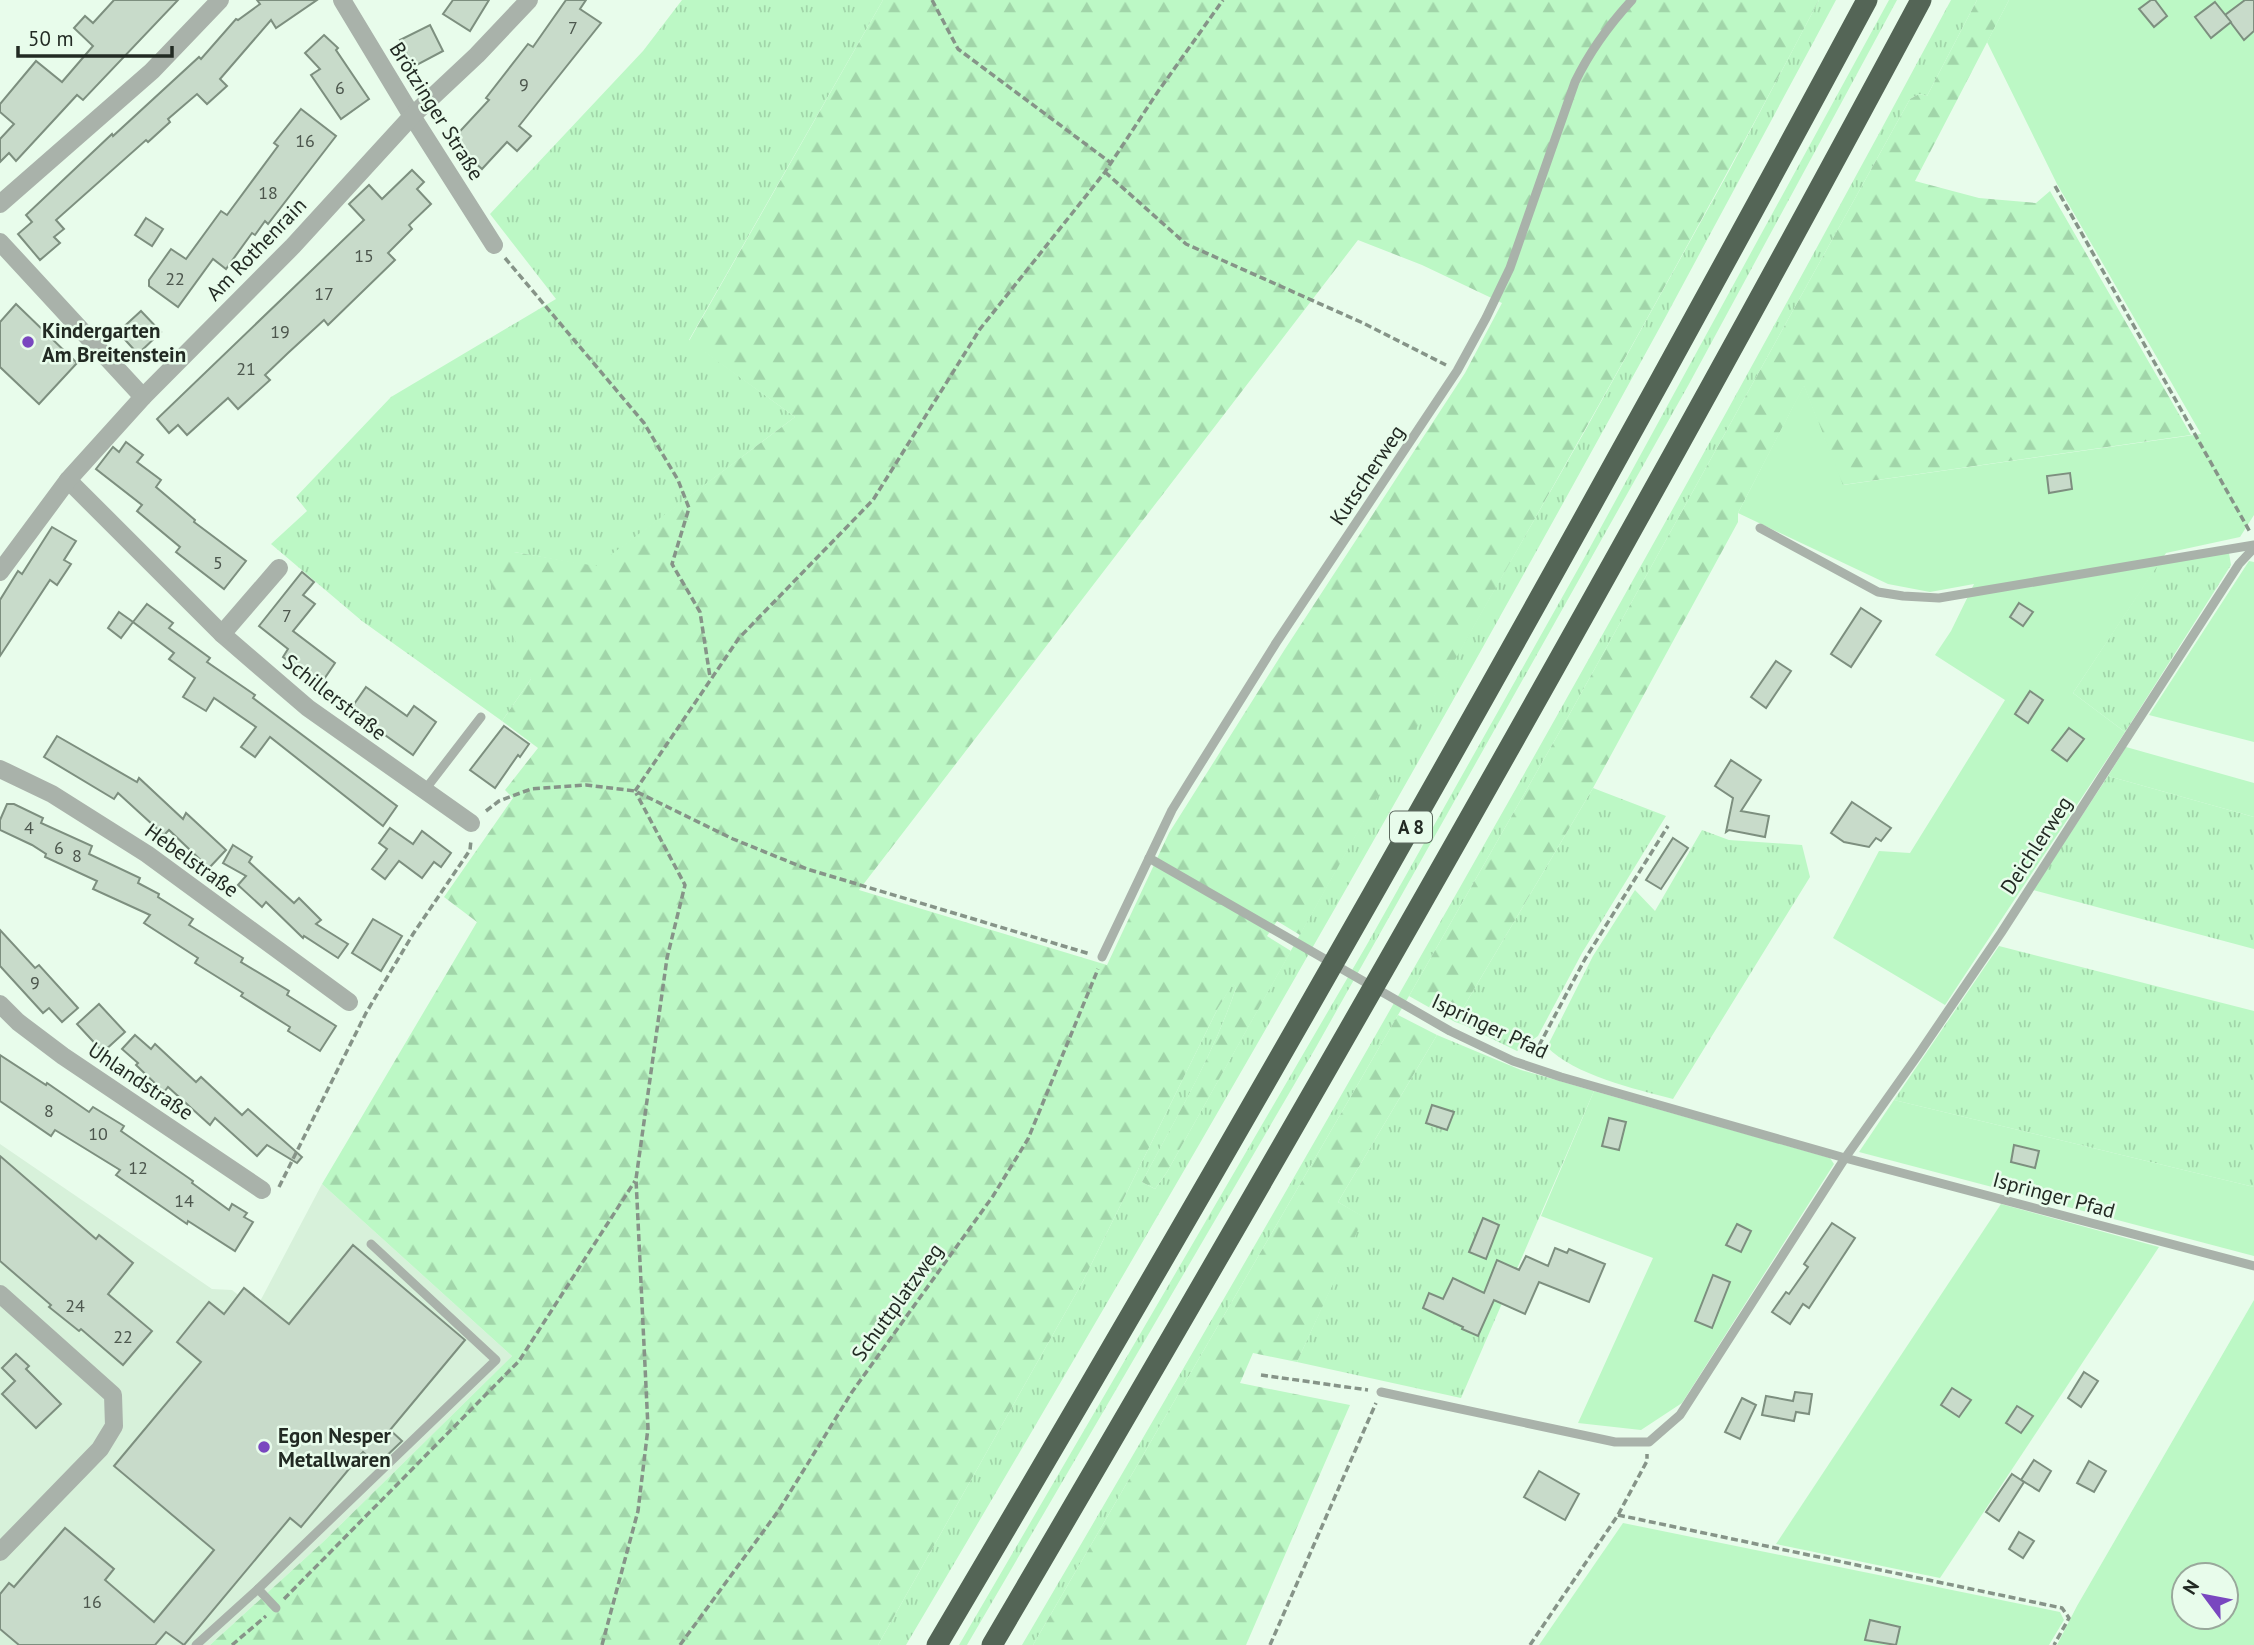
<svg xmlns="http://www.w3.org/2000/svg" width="2254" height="1645" font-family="'PT Sans',sans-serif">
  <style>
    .built { fill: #d7f1da }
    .grass { fill: url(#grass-tufts) }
    .forest { fill: url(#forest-firs); fill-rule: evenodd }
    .garden { fill: #bcf8c5; fill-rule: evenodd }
    .building { fill: #c8dbca; stroke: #7d8f7f; stroke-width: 2 }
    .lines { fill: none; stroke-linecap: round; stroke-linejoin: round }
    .path { stroke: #869488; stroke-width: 3.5; stroke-dasharray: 7 3.5; stroke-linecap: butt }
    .service { stroke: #a9b2aa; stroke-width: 9 }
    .minor { stroke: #a9b2aa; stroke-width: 18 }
    .motorway { stroke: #546556; stroke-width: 21 }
    .poi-dot { fill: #7947bf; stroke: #e8fceb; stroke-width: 2.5 }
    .labels { text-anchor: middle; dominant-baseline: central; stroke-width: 5; stroke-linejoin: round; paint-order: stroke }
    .number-label { font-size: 18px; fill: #4c564d }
    .shield { fill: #e8fceb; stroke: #5d695f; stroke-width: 2 }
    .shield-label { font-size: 19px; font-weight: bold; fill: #222a23 }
    .street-label { font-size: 21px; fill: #222a23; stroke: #e8fceb }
    .poi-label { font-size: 21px; font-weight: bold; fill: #222a23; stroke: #e8fceb; text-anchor: start }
  </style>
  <defs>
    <pattern id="grass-tufts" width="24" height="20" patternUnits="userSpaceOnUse" patternTransform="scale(1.75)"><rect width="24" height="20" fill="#bcf8c5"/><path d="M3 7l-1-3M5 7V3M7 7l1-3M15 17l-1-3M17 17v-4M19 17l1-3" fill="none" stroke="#a1d5a9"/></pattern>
    <pattern id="forest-firs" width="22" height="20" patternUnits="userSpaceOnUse" patternTransform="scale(1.75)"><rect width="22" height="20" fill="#bcf8c5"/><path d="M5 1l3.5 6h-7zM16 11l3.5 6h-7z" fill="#a1d5a9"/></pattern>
  </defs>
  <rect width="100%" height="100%" fill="#e8fceb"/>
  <path class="built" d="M0 1144 212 1289 232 1290 256 1309 322 1184 512 1356 323 1542 210 1645H0Z"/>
  <g class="grass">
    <path d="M682 0H883L689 340 795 417 596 567 514 552 531 679 502 721 362 621 271 544 307 511 296 497 391 397 556 299 490 214 643 51Z"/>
    <path d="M1819 0H1836C1779 106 1722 212 1665 318 1421 765 1165 1207 906 1645H878L1082 1283 1218 1008 1233 983 1236 988C1213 1056 1176 1118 1142 1182L1155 1189 1167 1172 1407 743 1586 429 1729 171Z"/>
    <path d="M1889 0H1897L1689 384 1315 1049 967 1645H959L1369 941 1582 562Z"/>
    <path d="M1951 0H1977L1927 96 1919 94 1910 99 1568 717 1409 996 1033 1645H1022C1341 1101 1653 555 1951 0Z"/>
    <path d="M2229 553 2231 565 2125 732 2073 693 2158 564Z"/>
    <path d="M2108 776 2254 817V949L2033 890Z"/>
    <path d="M1593 788 1666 816 1582 953 1538 1036 1517 1051 1464 1025 1463 1008Z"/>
    <path d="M1702 830 1729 840 1802 845 1810 877 1673 1099C1635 1089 1574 1075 1547 1047L1593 956 1635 890 1655 911Z"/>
    <path d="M1999 946 2254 1011V1187L1894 1100Z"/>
    <path d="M1437 1035 1521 1070 1594 1091 1461 1398 1297 1362 1363 1217 1338 1202Z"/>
  </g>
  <g class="forest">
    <path d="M883 0H1819C1654 316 1474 623 1300 935L1277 921 1267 936 1291 951 1167 1172 1155 1189 1142 1182C1175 1119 1213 1056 1236 988L1233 984 1218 1008 1082 1283 878 1645H210L323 1542 512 1356 322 1184 477 922 444 897 513 798 505 790 538 748 502 721 531 679 485 570 514 552 596 566 795 417 689 341ZM1358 240 1422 265 1502 303 1465 373 1285 649 1169 833 1107 965 859 890Z"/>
    <path d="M1977 0H2009L1915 181 1979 198 2036 203 2050 191 2191 435 1842 485 1804 386 1738 513V522L1593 788 1463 1008 1464 1025 1455 1022 1409 996 1568 717 1910 99 1919 94 1927 96Z"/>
    <path d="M1398 1015 1437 1035 1338 1202 1364 1217 1297 1362 1253 1353 1240 1383 1350 1405 1246 1645H1033Z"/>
  </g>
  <g class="garden">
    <path d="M2009 0H2254V515L2240 537 2166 553 2073 693 2125 732 1945 1005 1833 938 1879 851 1910 853 2005 700 1935 655 1951 631 1974 584 1930 592 1888 584 1738 513 1804 385 1843 485 2201 434 2057 184 1987 42Z"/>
    <path d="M2249 561 2254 562V742L2149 715Z"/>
    <path d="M2126 747 2254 783V817L2108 776Z"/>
    <path d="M1594 1091 1830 1158 1834 1164 1682 1403 1641 1430 1578 1423 1653 1258 1541 1216Z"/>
    <path d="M1894 1100 2254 1187V1256L1859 1152Z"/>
    <path d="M2001 1204 2159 1247 1940 1578 1776 1544Z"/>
    <path d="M2254 1300V1645H2057L2077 1606ZM2184 1575H2226V1617H2184Z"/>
    <path d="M1623 1523 2060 1612 2064 1620 2049 1645H1539Z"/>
  </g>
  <g class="building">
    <path d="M114 0H178L83 100 77 95 16 161 9 153 0 162V139L14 124 0 112V104L36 61 62 82 93 46 74 28 85 16 93 23Z"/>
    <path d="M257 0H317L276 28 271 20 220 79 227 86 207 104 197 94 168 119 170 122 148 142 146 140 56 220 64 229 54 237 60 243 40 260 18 234 32 222 26 215 112 134 113 136 199 57 201 59 236 19 238 20 260 4Z"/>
    <path d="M453 0H489L470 31 443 14Z"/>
    <path d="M566 0H586L580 9 601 23 519 126 531 136 517 151 507 142 482 169 451 141 489 100 486 98 528 44 533 47Z"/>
    <path d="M2151 0H2155L2167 16 2154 27 2139 9Z"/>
    <path d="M2245 0H2254V31L2244 40 2225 15Z"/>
    <path d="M2215 2 2231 22 2211 38 2195 17Z"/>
    <path d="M430 25 443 51 413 67 400 40Z"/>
    <path d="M324 35 338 48 336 50 369 99 341 119 311 75 320 69 305 53Z"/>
    <path d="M301 109 336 136 268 224 265 221 255 235 252 233 226 269 213 259 178 307 149 286V280L171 249 186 259 221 211 227 215 278 146 274 143Z"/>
    <path d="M412 170 424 182 417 189 431 204 409 225 412 229 388 253 395 260 328 325 324 320 288 353 265 375 270 380 238 409 228 398 187 435 178 425 169 433 157 419 364 220 349 204 369 185 382 199Z"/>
    <path d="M146 218 163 229 152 246 135 235Z"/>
    <path d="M16 304 77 363 39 404 0 367V322Z"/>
    <path d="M141 311 161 332 138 354 118 332Z"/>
    <path d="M126 442 143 455 137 462 161 480 156 487 195 520 194 522 246 561 224 589 176 552 180 547 137 511 142 505 96 469 113 447 119 452Z"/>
    <path d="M2070 473 2072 489 2049 493 2047 476Z"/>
    <path d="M52 527 76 541 64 560 71 564 57 585 50 580 0 656V600L18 571 22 574Z"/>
    <path d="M302 572 314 582 303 595 315 604 293 631 335 663 320 685 283 657 288 649 259 626Z"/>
    <path d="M2019 603 2033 612 2023 626 2010 617Z"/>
    <path d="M147 604 173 623 169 628 210 658 207 662 255 695 253 698 397 806 383 826 270 737 255 757 241 747 256 727 214 698 206 711 183 697 195 678 169 659 174 653 133 622Z"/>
    <path d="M1861 608 1881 621 1851 667 1831 654Z"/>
    <path d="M119 612 133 622 121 638 108 628Z"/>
    <path d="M1776 661 1791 671 1766 708 1751 697Z"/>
    <path d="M366 687 407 716 414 706 436 722 413 755 350 710Z"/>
    <path d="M2030 691 2043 700 2028 723 2015 714Z"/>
    <path d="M504 726 529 744 520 757 518 755 495 788 470 770Z"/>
    <path d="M2069 728 2084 739 2067 761 2052 750Z"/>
    <path d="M57 736 137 782 139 778 183 819 186 813 226 850 209 868 169 830 164 835 118 793 114 799 44 757Z"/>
    <path d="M1731 760 1761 780 1741 811 1769 816 1765 837 1729 830 1726 832 1733 798 1715 786Z"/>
    <path d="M1852 802 1891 828 1881 841 1876 838 1869 847 1844 842 1831 833Z"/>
    <path d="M7 804H14L43 818 41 823 92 846 89 854 140 878 138 883 159 894 158 897 193 919 189 925 243 958 241 962 289 991 287 995 336 1026 320 1051 288 1031 290 1027 241 996 243 993 195 963 198 958 144 923 150 915 93 889 97 881 45 857 46 854 32 845 0 830V820Z"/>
    <path d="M390 828 413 844 422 831 451 853 441 867 434 862 422 878 399 861 385 879 372 869 387 849 379 843Z"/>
    <path d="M1673 838 1688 848 1661 889 1646 880Z"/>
    <path d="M233 845 252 857 249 862 294 903 299 898 321 920 316 924 348 944 338 958 304 936 303 938 266 902 262 907 238 885 246 876 223 863Z"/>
    <path d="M373 919 402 936 381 971 352 953Z"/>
    <path d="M0 930 35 968 39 965 78 1008 62 1022 49 1008 43 1013 0 966Z"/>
    <path d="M99 1004 125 1032 103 1052 77 1024Z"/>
    <path d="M135 1035 151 1049 155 1044 196 1082 201 1077 242 1115 248 1109 302 1157 297 1163 267 1145 257 1156 215 1118 210 1125 168 1087 164 1092 136 1065 138 1063 122 1049Z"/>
    <path d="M0 1055 46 1085 47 1083 89 1112 93 1107 124 1126 121 1131 193 1181 192 1183 229 1210 232 1204 247 1213 244 1217 253 1222 235 1251 188 1221 187 1224 116 1175 120 1170 55 1130 51 1136 0 1101Z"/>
    <path d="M1432 1105 1454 1112 1447 1130 1426 1123Z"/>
    <path d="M1609 1118 1626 1122 1619 1150 1602 1146Z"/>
    <path d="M2014 1145 2039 1151 2035 1168 2011 1162Z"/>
    <path d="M0 1156 96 1239 99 1235 133 1263 108 1294 152 1331 123 1365 81 1329 79 1331 49 1307 51 1305 0 1261Z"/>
    <path d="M1483 1218 1499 1225 1486 1259 1469 1252Z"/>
    <path d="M1832 1223 1855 1238 1809 1308 1803 1304 1790 1324 1772 1312 1786 1292 1789 1294 1808 1267 1804 1264Z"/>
    <path d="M1737 1224 1751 1231 1741 1252 1726 1245Z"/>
    <path d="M353 1245 465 1340 390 1430 402 1441 377 1465 363 1452 301 1527 290 1518 184 1645 166 1632 155 1645H19L0 1629V1594L9 1583 14 1587 65 1528 114 1569 105 1580 154 1622 214 1550 114 1466 201 1362 177 1342 209 1302 224 1314 244 1288 289 1324Z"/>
    <path d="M1555 1248 1567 1253 1569 1249 1605 1264 1589 1302 1539 1282 1525 1314 1494 1300 1478 1336 1462 1329 1463 1327 1423 1308 1429 1293 1443 1299 1453 1278 1484 1293 1497 1260 1519 1270 1526 1256 1548 1266Z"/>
    <path d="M1713 1275 1730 1282 1712 1328 1695 1321Z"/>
    <path d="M16 1354 29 1366 26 1369 61 1404 36 1428 2 1394 15 1381 2 1368Z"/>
    <path d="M2084 1372 2098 1381 2081 1407 2068 1398Z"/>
    <path d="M1952 1388 1971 1400 1959 1417 1941 1405Z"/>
    <path d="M1795 1392 1812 1394 1809 1414 1796 1412 1794 1421 1762 1415 1766 1396 1793 1401Z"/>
    <path d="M1742 1398 1756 1405 1740 1439 1725 1432Z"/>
    <path d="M2017 1406 2033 1416 2021 1433 2006 1423Z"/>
    <path d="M2034 1460 2051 1471 2039 1491 2021 1480Z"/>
    <path d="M2089 1461 2106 1471 2094 1492 2077 1483Z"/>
    <path d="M1539 1471 1579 1494 1565 1520 1524 1497Z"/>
    <path d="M2012 1474 2024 1482 1999 1521 1986 1512Z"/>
    <path d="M2019 1532 2034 1541 2023 1558 2009 1549Z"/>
    <path d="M1870 1620 1900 1627 1896 1645 1865 1640Z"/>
  </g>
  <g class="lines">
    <g class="path">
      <path d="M932 0 958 49 1111 163"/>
      <path d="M1105 172 1186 244 1363 323 1446 365"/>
      <path d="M2055 186 2250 532"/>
      <path d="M505 258 644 423 678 480 689 508 672 564 700 612 710 677"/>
      <path d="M635 791 739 638 873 500 980 329 1105 172 1157 93 1223 0"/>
      <path d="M486 811 499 801 531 789 586 785 635 791 733 839 807 869 1090 954"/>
      <path d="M1534 1055 1585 959 1668 826"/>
      <path d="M279 1187 366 1013 413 934 470 850 471 840"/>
      <path d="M1261 1375 1368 1390"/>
      <path d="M1618 1515 2062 1608 2069 1618 2054 1645"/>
      <path d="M284 1599 519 1361 635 1181"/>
      <path d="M232 1645 266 1616"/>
      <path d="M602 1645 638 1511 648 1428 636 1179 667 958 685 885 636 793"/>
      <path d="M680 1645 779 1510 852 1392 993 1196 1028 1139 1098 969"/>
      <path d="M1270 1645 1376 1403"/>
      <path d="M1530 1645 1618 1515 1647 1461V1454"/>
    </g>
    <g class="service">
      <path d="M1760 528 1878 592 1903 596 1939 598 2254 545"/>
      <path d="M424 791 481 717"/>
      <path d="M1149 858 1450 1031 1513 1061 1561 1077 1845 1158 2254 1266"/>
      <path d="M1102 957 1172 810 1188 784 1276 643 1457 371 1486 318 1510 268 1575 82C1590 51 1609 25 1632 0"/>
      <path d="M1381 1392 1615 1442H1649L1680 1415 1845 1158 1918 1055 2001 933 2239 564 2254 548"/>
      <path d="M258 1589 276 1608"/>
      <path d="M196 1645 258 1589 496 1360 371 1244"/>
    </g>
    <g class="minor">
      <path d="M342 0 412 116 494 245"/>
      <path d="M0 204 152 71 220 0"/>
      <path d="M0 242 143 397"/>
      <path d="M68 480 222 634 308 708 471 823"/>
      <path d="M0 572 68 480 143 397 293 246 412 116 477 55 529 0"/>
      <path d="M222 634 279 568"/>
      <path d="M0 769 52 794 147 854 349 1002"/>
      <path d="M0 1004 18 1022 63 1056 262 1190"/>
      <path d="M0 1294 113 1395 114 1426 100 1449 0 1552"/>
    </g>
    <g class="motorway">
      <path d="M937 1645C1258 1103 1569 555 1867 0"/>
      <path d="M992 1645C1311 1102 1624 555 1921 0"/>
    </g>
  </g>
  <g class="poi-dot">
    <circle cx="28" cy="342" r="7"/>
    <circle cx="264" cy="1447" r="7"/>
  </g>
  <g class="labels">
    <g class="number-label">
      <text x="573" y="27">7</text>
      <text x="524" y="84">9</text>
      <text x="340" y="87">6</text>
      <text x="305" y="140">16</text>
      <text x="268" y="192">18</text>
      <text x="364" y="255">15</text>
      <text x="175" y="278">22</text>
      <text x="324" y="293">17</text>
      <text x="280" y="331">19</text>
      <text x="246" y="368">21</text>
      <text x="218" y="562">5</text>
      <text x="287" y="615">7</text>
      <text x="29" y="827">4</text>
      <text x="59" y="847">6</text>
      <text x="77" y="855">8</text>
      <text x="35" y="982">9</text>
      <text x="49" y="1110">8</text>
      <text x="98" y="1133">10</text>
      <text x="138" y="1167">12</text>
      <text x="184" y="1200">14</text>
      <text x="75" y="1305">24</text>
      <text x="123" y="1336">22</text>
      <text x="92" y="1601">16</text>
    </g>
    <rect class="shield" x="1390" y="811.5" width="42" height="31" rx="5"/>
    <g class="shield-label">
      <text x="1411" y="827">A 8</text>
    </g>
    <g class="street-label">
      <text transform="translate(437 111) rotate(58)">Brötzinger Straße</text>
      <text transform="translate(256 249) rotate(-46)">Am Rothenrain</text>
      <text transform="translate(1367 475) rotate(-56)">Kutscherweg</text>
      <text transform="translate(335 697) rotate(38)">Schillerstraße</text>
      <text transform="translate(2036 845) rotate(-57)">Deichlerweg</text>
      <text transform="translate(192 860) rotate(36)">Hebelstraße</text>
      <text transform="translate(1490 1026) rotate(25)">Ispringer Pfad</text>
      <text transform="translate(141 1081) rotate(34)">Uhlandstraße</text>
      <text transform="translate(2054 1195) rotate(15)">Ispringer Pfad</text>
      <text transform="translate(897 1302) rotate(-54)">Schuttplatzweg</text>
    </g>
    <g class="poi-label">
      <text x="42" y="330">Kindergarten<tspan x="42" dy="24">Am Breitenstein</tspan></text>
      <text x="278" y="1435">Egon Nesper<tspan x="278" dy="24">Metallwaren</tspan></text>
    </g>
  </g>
  <g transform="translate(2205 1596) rotate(302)"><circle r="33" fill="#e8fceb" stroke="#99a89b" stroke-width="2"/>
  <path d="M0-5L12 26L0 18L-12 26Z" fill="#7947bf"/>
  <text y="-10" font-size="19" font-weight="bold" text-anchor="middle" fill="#222a23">N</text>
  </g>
  <path d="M18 46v10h154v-10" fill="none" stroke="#222a23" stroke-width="3.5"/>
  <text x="28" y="46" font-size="21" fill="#222a23" stroke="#e8fceb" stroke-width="5" paint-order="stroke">50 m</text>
</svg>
